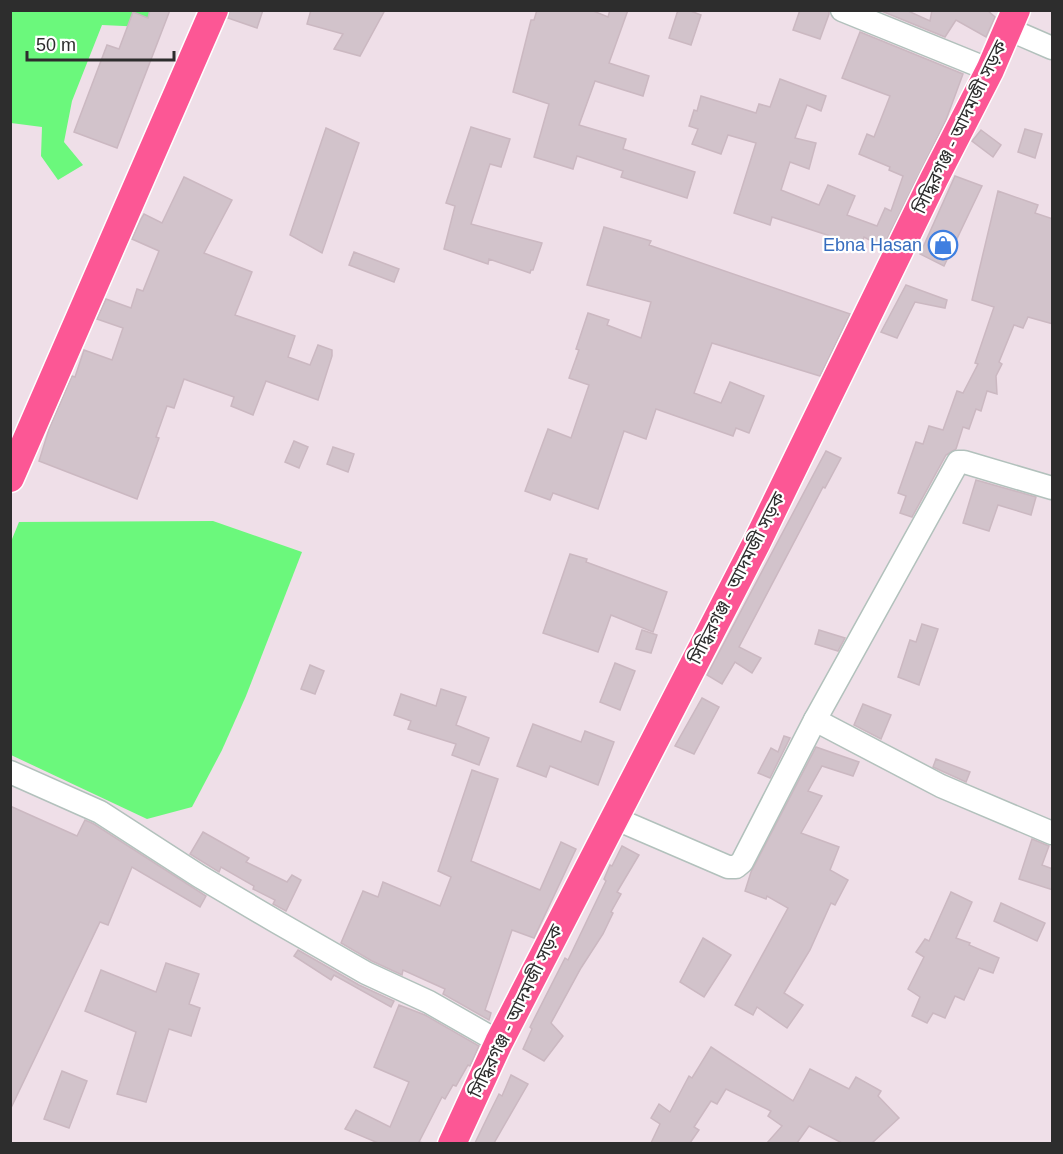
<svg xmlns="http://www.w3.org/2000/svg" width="1063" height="1154" font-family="Arial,'Noto Sans Bengali',sans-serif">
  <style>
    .water { fill: #6bf87c }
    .building { fill: #d2c3cb; stroke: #cbb8c1; stroke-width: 1.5 }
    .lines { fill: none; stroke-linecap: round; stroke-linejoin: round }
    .minor-casing { stroke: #b2c1bc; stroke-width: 25 }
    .major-casing { stroke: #fff; stroke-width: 31 }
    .minor { stroke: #fff; stroke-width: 22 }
    .major { stroke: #fc5795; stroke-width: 28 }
    .labels { text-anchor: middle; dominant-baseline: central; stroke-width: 4.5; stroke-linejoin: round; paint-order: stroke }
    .street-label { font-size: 18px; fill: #2d2d2d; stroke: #fff }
    .shop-label { font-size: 18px; fill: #366cbe; stroke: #fff; text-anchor: end }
  </style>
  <rect width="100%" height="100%" fill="#efdfe8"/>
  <g class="water">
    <path d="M11 11H154L145 27 102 25 72 101 64 142 83 165 58 180 41 156 42 127 11 123Z"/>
    <path d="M213 521 302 552 246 696 222 750 192 807 147 819 11 755 10 544 19 522Z"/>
  </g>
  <g class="building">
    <path d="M150 10H170L117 148 74 132 107 45 119 49 133 12 148 18Z"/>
    <path d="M230 10H263L257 28 228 18Z"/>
    <path d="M311 10H385L360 56 334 49 343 34 307 24Z"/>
    <path d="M537 10H591L608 17 610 10H628L609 63 649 76 643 96 595 81 579 125 626 139 623 149 695 172 687 198 621 177 623 171 577 156 573 169 534 157 549 104 513 92 531 20H534Z"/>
    <path d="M678 10H688L701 15 691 45 669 38Z"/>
    <path d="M800 10H829V14L820 39 793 30Z"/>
    <path d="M879 10H906L930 21 932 10H987L995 17 986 37 956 20 945 37Z"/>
    <path d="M860 32 963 74 946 120 883 247 864 237 861 246 772 217 770 225 734 213 756 143 728 135 721 154 692 144 698 129 689 126 694 110 697 111 701 96 756 113 759 104 770 107 780 79 826 96 821 111 807 105 795 138 816 143 809 169 790 162 781 190 819 205 828 185 855 196 847 215 877 226 885 208 891 211 903 176 889 170 890 167 859 154 867 134 874 137 890 96 842 78Z"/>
    <path d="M471 127 510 139 501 167 490 164 471 224 542 243 533 270H531L530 273 489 259 488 264 444 249 455 206 446 203Z"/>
    <path d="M326 128 359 143 322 253 290 235Z"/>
    <path d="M1025 129 1042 134 1035 158 1018 152Z"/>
    <path d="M981 130 1001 145 993 157 972 141Z"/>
    <path d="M955 176 982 186 944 266 920 254Z"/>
    <path d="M184 177 232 200 204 253 252 272 235 315 295 336 288 357 310 365 318 345 332 350V356L318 400 266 381 253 415 231 406 234 397 184 379 174 408 167 406 156 437 159 438 137 499 39 461 49 429 72 376 75 377 84 350 112 360 123 328 97 319 106 299 131 308 137 289 143 291 159 251 132 239 141 219 144 214 162 223Z"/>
    <path d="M998 191 1038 205 1035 213 1053 219V324L1028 317 1023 328 1014 325 999 362 1002 364 996 376 997 394 987 391 981 411 976 409 969 429 963 427 956 449 946 455 912 517 900 513 906 496 898 493 916 442 923 444 929 426 943 430 957 391 963 393 978 364 975 363 994 307 972 300Z"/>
    <path d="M604 227 651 241 649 245 850 314 820 376 712 343 694 393 721 403 730 382 764 396 749 433 736 428 733 436 656 409 646 439 624 431 598 509 553 493 550 500 525 491 548 429 571 438 589 385 569 378 579 350 576 349 588 313 609 320 607 325 641 338 651 302 587 285Z"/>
    <path d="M354 252 399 269 394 282 349 265Z"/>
    <path d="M906 285 947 300 945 308 915 302 897 338 881 332Z"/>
    <path d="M294 441 308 447 299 468 285 462Z"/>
    <path d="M333 447 354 454 348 472 327 464Z"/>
    <path d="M826 451 841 458 825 488 823 487 739 647 761 658 752 673 735 662 722 684 707 675Z"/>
    <path d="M976 480 1036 497 1031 515 998 505 989 531 963 523Z"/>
    <path d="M570 554 587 559 586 562 667 592 653 632 611 615 598 652 543 633Z"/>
    <path d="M922 624 938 629 919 685 898 677 910 640 916 642Z"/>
    <path d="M642 630 657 635 651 653 636 649Z"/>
    <path d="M819 630 845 638 838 651 815 644Z"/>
    <path d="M615 663 635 671 620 710 600 702Z"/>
    <path d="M310 665 324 671 315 694 301 689Z"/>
    <path d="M441 689 466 697 456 725 489 738 479 765 452 755 456 744 408 729 411 721 394 715 401 694 436 706Z"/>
    <path d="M702 698 719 707 694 754 675 746Z"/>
    <path d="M863 704 891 715 881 739 854 725Z"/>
    <path d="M533 724 581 742 585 731 614 742 598 785 550 766 546 777 517 766Z"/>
    <path d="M784 736 790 738 770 778 758 773 771 748 778 752Z"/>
    <path d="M816 747 859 762 853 776 822 766 808 791 822 796 801 833 839 847 830 870 848 880 835 905 831 903 810 950 784 993 803 1005 787 1028 757 1007 753 1015 735 1005 788 908 767 896 766 899 745 891 751 872Z"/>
    <path d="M936 759 970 772 966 782 933 767Z"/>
    <path d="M472 770 498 779 471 861 540 890 561 842 576 849 534 938 512 930 485 1010 491 1013 489 1020 443 994 445 989 403 970 402 975 372 961 341 943 363 891 378 897 383 882 440 906 451 877 438 871Z"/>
    <path d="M10 806 77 836 85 820 94 824 206 896 200 907 132 867 108 925 100 922 10 1110Z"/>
    <path d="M203 832 249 858 246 862 287 882 292 875 301 880 286 911 273 904 275 900 253 889 254 886 221 867 219 872 190 854Z"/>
    <path d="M1032 839 1049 846 1042 865 1053 869V890L1019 879Z"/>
    <path d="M622 846 639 855 617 892 621 894 611 912 613 913 603 934 581 968 551 1023 563 1036 544 1061 523 1049 532 1029 530 1027 565 958 568 960 606 881 604 879 610 865 612 866Z"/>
    <path d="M951 892 972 902 956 938 970 943 969 945 999 958 993 973 979 968 964 1000 955 996 945 1018 933 1013 927 1023 912 1016 920 997 908 989 924 957 916 952 925 939 929 941Z"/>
    <path d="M1001 903 1045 923 1037 941 994 921Z"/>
    <path d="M703 938 731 955 704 997 680 982Z"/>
    <path d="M298 950 359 985 394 1001 391 1007 334 975 331 980 294 956Z"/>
    <path d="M166 963 199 974 189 1004 200 1008 191 1036 169 1029 146 1102 117 1094 136 1032 85 1011 101 970 156 992Z"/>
    <path d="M399 1005 425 1015 479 1046 470 1066 468 1065 456 1086 453 1085 445 1099 442 1097 419 1142 423 1143H378L345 1129 356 1110 390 1127 409 1082 374 1067Z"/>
    <path d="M711 1047 793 1101 810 1069 849 1089 856 1077 881 1091 878 1096 899 1118 872 1143H842L809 1126 797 1143H767L782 1126 768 1116 771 1111 726 1089 717 1104 711 1101 694 1127 699 1130 690 1143H651L660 1124 651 1118 659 1104 670 1112 689 1076 692 1078Z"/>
    <path d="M62 1071 87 1081 69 1128 44 1119Z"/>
    <path d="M511 1075 528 1084 494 1143H475L489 1114 499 1094 502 1096Z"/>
  </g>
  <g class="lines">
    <g class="minor-casing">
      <g id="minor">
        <path d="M842 10 990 70"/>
        <path d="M1008 29 1052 48"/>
        <path d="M815 720 941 786 1052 833"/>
        <path d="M10 772 100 812 199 876 277 922 366 973 429 1002 499 1042"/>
        <path d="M614 818 728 867H736L742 862 815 720 958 462H964L1052 488"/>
      </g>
    </g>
    <g class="major-casing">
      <g id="major">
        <path d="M10 478 214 10"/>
        <path d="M452 1144 499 1042 756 544 934 179 990 70 1016 10"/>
      </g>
    </g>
    <use href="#minor" class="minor"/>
    <use href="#major" class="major"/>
  </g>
  <defs>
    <g id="shop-ring" transform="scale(1.5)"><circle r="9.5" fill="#fff" stroke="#3f7fe0" stroke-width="1.5"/><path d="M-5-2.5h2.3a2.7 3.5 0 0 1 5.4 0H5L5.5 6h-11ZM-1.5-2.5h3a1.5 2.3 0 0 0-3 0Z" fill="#3f7fe0"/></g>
  </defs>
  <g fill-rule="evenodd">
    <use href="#shop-ring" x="943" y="245"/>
  </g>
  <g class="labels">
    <g class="street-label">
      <text transform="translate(960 127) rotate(-64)">সিদ্ধিরগঞ্জ - আদমজী সড়ক</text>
      <text transform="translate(737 578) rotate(-63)">সিদ্ধিরগঞ্জ - আদমজী সড়ক</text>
      <text transform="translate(516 1011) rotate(-64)">সিদ্ধিরগঞ্জ - আদমজী সড়ক</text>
    </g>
    <g class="shop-label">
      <text x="922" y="245">Ebna Hasan</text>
    </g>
  </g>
  <rect width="1063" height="1154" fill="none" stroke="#2d2d2d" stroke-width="24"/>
  <path d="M27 51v9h147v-9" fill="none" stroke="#2d2d2d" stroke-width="3"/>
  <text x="36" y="51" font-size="18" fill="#2d2d2d" stroke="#ffffff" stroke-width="4.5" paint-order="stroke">50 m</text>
</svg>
